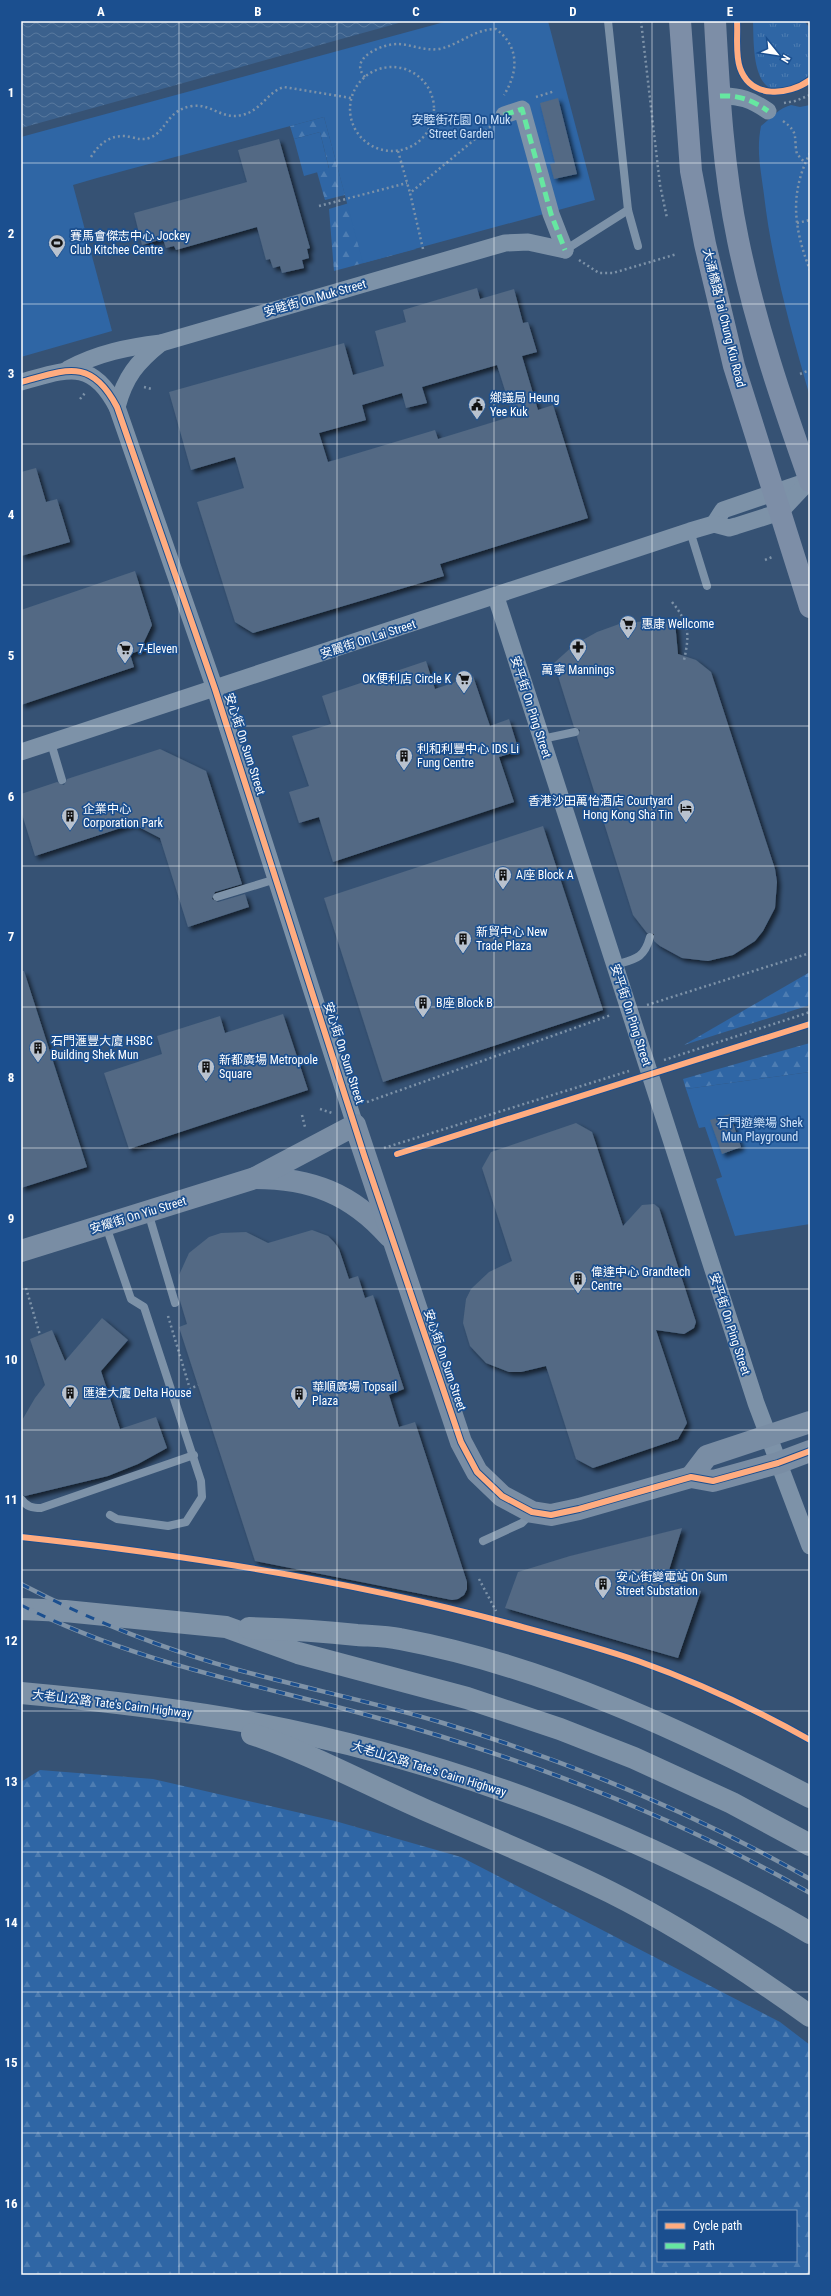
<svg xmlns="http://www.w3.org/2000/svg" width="831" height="2296" font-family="'Roboto Condensed','Noto Sans TC',sans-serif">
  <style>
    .grass { fill: url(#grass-tufts) }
    .forest { fill: url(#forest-firs); fill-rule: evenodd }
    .green { fill: #2f66a5 }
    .water { fill: url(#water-waves) }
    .building { fill: #526984; fill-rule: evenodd; filter: url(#shadow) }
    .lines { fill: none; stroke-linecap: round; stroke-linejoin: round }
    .path { stroke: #7d92a8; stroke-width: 2.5; stroke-dasharray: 2 3; stroke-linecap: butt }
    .lane { stroke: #7d92a8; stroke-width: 8 }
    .street { stroke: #7d92a8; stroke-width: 17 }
    .secondary { stroke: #798da4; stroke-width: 22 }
    .primary { stroke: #7d8ea7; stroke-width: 22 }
    .highway { stroke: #7e92a7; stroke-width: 22 }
    .rail-casing { stroke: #7e92a7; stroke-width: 4.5 }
    .rail { stroke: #1b4f8f; stroke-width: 3; stroke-dasharray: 9; stroke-linecap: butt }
    .quiet { stroke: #66e7a1; stroke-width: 5; stroke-dasharray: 10 5; stroke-linecap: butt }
    .cycleway-casing { stroke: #1b4f8f; stroke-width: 8 }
    .cycleway { stroke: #ffac80; stroke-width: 6 }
    .grid { fill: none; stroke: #fff; stroke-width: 1; stroke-opacity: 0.55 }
    .labels { text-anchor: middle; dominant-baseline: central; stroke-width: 3.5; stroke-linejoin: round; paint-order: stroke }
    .park-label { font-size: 12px; fill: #cfe3fa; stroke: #1b4f8f }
    .poi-label { font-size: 12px; fill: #fff; stroke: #1b4f8f; text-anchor: start }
    .street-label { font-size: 12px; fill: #fff; stroke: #1b4f8f }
    .neatline { fill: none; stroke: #fff; stroke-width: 1.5 }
    .grid-label { font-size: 13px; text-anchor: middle; font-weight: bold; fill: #fff }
  </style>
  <defs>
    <pattern id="grass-tufts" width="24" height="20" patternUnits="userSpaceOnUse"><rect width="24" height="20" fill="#2f66a5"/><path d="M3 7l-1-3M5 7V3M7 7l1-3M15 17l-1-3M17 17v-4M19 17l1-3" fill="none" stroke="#4e7db2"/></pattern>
    <pattern id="forest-firs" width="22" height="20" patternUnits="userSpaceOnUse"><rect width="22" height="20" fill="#2f66a5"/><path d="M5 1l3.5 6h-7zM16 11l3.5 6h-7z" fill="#4e7db2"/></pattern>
    <pattern id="water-waves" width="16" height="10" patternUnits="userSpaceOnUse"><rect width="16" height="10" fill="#3b618d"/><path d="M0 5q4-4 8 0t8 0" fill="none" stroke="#58799e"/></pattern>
    <filter id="shadow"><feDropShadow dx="3.5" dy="3.5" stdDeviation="2" flood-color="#0009"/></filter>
  </defs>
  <rect width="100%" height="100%" fill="#365274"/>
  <path class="grass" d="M753 21H804L810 28V73C806 80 796 86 788 89 751 100 754 43 753 21Z"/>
  <g class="forest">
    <path d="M324 117 345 195 325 200 317 172 329 168 320 132 294 139 290 126Z"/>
    <path d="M356 201 416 249 334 271 329 209Z"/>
    <path d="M810 972V1005L684 1045Z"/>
    <path d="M810 1043V1072L686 1089 683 1079Z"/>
    <path d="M40 1770 153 1779 335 1821 461 1857 780 2022 810 2045V2275H21V1782ZM658 2211H796V2261H658Z"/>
  </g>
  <g class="green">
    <path d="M448 21H548L595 200 363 263 324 117 97 178 73 185 112 331 21 357V137Z"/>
    <path d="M791 105 800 107 810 105V397C791 330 772 264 764 195 761 170 756 151 761 126 771 118 779 108 791 105Z"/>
    <path d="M320 132 329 169 304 176 294 139Z"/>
    <path d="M810 1072V1224L735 1236 716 1179 722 1177 705 1127 699 1128 686 1089Z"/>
  </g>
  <path class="water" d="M21 21H406L21 128Z"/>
  <g class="building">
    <path d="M558 98 577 174 554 179 550 164 555 163 540 103Z"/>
    <path d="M279 139 310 248 307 249 309 258 302 260 304 268 282 273 280 266 273 268 270 259 266 260 257 227 176 250 174 246 166 248 163 239 142 245 134 213 247 182 238 150Z"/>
    <path d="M477 288 480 299 514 289 523 323 528 322 537 352 522 356 538 410 553 405 588 518 440 564 444 576 253 633 235 622 197 502 244 488 235 457 191 470 169 392 344 343 353 375 384 366 375 331 406 322 403 310ZM497 365 513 416 438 439 435 430 328 462 319 433 366 420 362 405 402 393 406 408 427 403 422 387Z"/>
    <path d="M36 468 46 502 57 499 70 542 21 556V472Z"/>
    <path d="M135 571 152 625 143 644 145 649 130 654 134 667 21 705V610Z"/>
    <path d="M662 620 675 622 678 654 696 660 711 672 775 869 777 882 775 908 763 931 755 941 733 955 708 961 682 958 660 946 654 941V934L647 933 633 915 577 737 580 730 574 727 554 663 574 645 597 632 622 623Z"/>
    <path d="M426 661 435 689 473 676 490 726 509 719 519 751 499 757 514 802 333 862 319 817 299 823 289 792 309 786 292 736 331 724 322 696Z"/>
    <path d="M160 749 206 771 242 884 215 892 212 899 218 902 245 894 249 907 188 927 160 838 133 824 35 856 21 811V794L57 782 64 785 67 779Z"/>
    <path d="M543 826 603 1010 383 1082 324 898Z"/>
    <path d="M21 971H24L87 1167 21 1188Z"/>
    <path d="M283 1014 308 1090 129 1149 104 1073 162 1054 157 1036 220 1016 225 1033Z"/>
    <path d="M730 1114 741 1147 722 1154 710 1120Z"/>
    <path d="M576 1123 592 1132 623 1226 642 1205 654 1204 659 1208 696 1322 694 1328 684 1334 656 1330 687 1423 678 1439 593 1468 576 1459 546 1366 521 1372H509L486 1363 470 1346 463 1323 466 1299 471 1289 489 1272 512 1261 482 1168 491 1152Z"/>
    <path d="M312 1230 328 1236 334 1242 339 1249 349 1279 358 1276 365 1298 373 1295 404 1389 389 1395 399 1427 415 1422 467 1582V1589L464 1595 458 1599 452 1600 255 1561 179 1327 187 1324 178 1294 179 1275 189 1253 209 1237 221 1233 246 1232 268 1243Z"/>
    <path d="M102 1318 128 1340 101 1371 120 1429 156 1417 167 1448 138 1464 108 1476 25 1496 21 1494V1422L35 1398 45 1385 30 1339 52 1330 65 1361Z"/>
    <path d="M682 1528 666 1580 701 1591 678 1658 505 1608 518 1572 570 1556Z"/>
  </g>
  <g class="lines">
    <g class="path">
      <path d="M641 21 660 185 667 218"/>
      <circle cx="392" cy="109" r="42"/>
      <path d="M365 77C347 58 384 43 399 44 413 45 424 51 439 49 459 45 474 29 496 29 519 46 519 71 504 95"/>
      <path d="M536 97 555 91"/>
      <path d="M784 103 795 101 810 95"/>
      <path d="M783 121C800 133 793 138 797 154L805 163"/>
      <path d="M398 151 410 193"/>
      <path d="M810 153C789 194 794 229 810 270"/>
      <path d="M91 157C100 142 113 133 131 137 138 139 143 140 149 138 167 132 166 110 192 106 210 103 222 120 242 115 261 111 267 92 284 87L351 98"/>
      <path d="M319 206 407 183"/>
      <path d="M797 223 810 220"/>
      <path d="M423 249 410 193 491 126"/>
      <path d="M579 260 599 273H613L677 254"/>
      <path d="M800 374 810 370"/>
      <path d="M144 387 152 389"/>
      <path d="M80 399 85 393"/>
      <path d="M765 560 772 557"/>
      <path d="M672 602C689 623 690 634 684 660"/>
      <path d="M647 1005 810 953"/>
      <path d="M664 1060 810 1012"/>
      <path d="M367 1102 611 1015"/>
      <path d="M320 1109 332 1113"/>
      <path d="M302 1115 305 1127"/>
      <path d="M384 1148 629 1071"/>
      <path d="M26 1288 40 1335"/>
      <path d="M168 1316 190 1389 198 1385"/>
      <path d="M479 1579 496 1611"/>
      <path d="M807 1739 810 1732"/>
    </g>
    <g class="lane">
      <path d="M608 21 628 210 638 246"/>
      <path d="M565 250 628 210"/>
      <path d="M690 531 707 586"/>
      <path d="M542 739 575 732"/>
      <path d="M51 743 62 780"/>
      <path d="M217 897 276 879"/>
      <path d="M615 965C635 959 644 959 650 937"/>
      <path d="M148 1212 175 1303"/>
      <path d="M106 1226 131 1299 144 1307 201 1481 202 1497 186 1522 168 1526 117 1519 110 1515"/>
      <path d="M21 1499C27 1507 32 1508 41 1508L194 1455"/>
      <path d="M483 1541 522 1523 532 1513"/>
    </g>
    <g class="street">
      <path d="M720 96C739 95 752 100 768 111"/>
      <path d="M504 115 522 109 551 214 565 250"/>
      <path d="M68 369C98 353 128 347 161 343L505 243 528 242 565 250"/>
      <path d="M21 382C66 370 91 357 117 407L215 689 355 1125"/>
      <path d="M117 407C125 377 137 362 161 343"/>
      <path d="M714 524 723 510 808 481"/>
      <path d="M496 597 756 1403 810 1546"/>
      <path d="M21 752 690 531 714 524 729 528 736 526 780 512 810 480"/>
    </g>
    <g class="secondary">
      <path d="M255 1178C311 1178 352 1194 389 1236"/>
      <path d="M21 1251 255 1178 355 1125 461 1442 477 1472 502 1496 532 1512 551 1515 579 1509 691 1477 713 1481 778 1463 810 1451"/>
      <path d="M691 1477 707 1456 810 1422"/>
    </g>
    <g class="primary">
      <path d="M680 21 691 171 705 244 734 366 810 607"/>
      <path d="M715 21C719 94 723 168 738 240 755 323 782 402 810 481"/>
    </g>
    <g class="highway">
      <path d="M21 1609 65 1611 226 1627 298 1653 467 1698 560 1729 634 1758 732 1803 810 1845"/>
      <path d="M249 1628C285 1629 321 1631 357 1635 371 1636 386 1636 400 1639 544 1666 680 1729 810 1797"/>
      <path d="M21 1693C98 1700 177 1709 253 1723 448 1760 640 1832 810 1933"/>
      <path d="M252 1734C311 1754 366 1784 423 1809 485 1836 548 1861 610 1892 680 1927 746 1970 810 2016"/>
    </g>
    <g class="rail-casing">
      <g id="rail">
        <path d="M21 1584C92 1621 165 1650 242 1671 309 1689 377 1703 443 1723 571 1762 694 1813 810 1879"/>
        <path d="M21 1605C130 1661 250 1683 367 1715 522 1757 671 1814 810 1893"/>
      </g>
    </g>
    <use href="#rail" class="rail"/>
    <g class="quiet">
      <path d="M720 96C739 95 752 100 768 111"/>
      <path d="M504 115 522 109 551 214 565 250"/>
    </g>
    <g class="cycleway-casing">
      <g id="cycleway">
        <path d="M737 21C738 35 735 54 740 68 751 99 788 96 810 80"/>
        <path d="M21 382C66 370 91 357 117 407L215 689 364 1155 461 1442 477 1472 502 1496 532 1512 551 1515 579 1509 691 1477 713 1481 778 1463 810 1451"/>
        <path d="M397 1154 810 1024"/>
        <path d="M21 1537C188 1555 354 1581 515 1625 556 1636 598 1647 638 1661 697 1682 755 1709 810 1740"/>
      </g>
    </g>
    <use href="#cycleway" class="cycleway"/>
  </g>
  <path class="grid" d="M179 21V2275M337 21V2275M494 21V2275M652 21V2275M21 163H810M21 304H810M21 444H810M21 585H810M21 726H810M21 866H810M21 1007H810M21 1148H810M21 1289H810M21 1430H810M21 1570H810M21 1711H810M21 1852H810M21 1992H810M21 2133H810"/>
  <defs>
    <g id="stadium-pin" transform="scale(0.9)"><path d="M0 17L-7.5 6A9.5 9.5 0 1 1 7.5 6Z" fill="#b9c2ce" stroke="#1b4f8f"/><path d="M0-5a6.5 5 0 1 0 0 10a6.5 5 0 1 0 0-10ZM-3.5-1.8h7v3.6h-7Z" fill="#111"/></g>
    <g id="civic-pin" transform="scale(0.9)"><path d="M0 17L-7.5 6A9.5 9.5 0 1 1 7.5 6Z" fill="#b9c2ce" stroke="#1b4f8f"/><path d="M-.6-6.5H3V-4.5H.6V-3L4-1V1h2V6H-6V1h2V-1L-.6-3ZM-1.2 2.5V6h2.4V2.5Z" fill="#111"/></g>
    <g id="supermarket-pin" transform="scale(0.9)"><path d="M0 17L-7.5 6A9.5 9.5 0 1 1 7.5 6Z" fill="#b9c2ce" stroke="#1b4f8f"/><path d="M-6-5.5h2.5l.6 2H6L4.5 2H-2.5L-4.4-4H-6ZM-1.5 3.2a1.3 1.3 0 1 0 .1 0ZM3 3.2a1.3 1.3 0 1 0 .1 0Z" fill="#111"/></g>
    <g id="pharmacy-pin" transform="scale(0.9)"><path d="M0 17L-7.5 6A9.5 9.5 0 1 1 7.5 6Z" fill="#b9c2ce" stroke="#1b4f8f"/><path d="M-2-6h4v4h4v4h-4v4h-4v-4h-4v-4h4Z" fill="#111"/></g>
    <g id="building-pin" transform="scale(0.9)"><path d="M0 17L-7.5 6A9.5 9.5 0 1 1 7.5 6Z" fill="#b9c2ce" stroke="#1b4f8f"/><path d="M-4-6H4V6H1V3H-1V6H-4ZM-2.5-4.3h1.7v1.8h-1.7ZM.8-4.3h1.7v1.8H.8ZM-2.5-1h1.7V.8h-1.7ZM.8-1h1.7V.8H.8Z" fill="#111"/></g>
    <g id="hotel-pin" transform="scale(0.9)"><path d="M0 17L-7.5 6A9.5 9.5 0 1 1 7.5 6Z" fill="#b9c2ce" stroke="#1b4f8f"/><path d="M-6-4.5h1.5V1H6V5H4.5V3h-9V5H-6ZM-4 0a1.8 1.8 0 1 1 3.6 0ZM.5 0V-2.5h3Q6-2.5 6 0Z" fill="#111"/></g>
  </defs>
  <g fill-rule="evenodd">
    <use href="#stadium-pin" x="57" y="243"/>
    <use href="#civic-pin" x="477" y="405"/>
    <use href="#supermarket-pin" x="628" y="624"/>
    <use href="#pharmacy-pin" x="578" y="647"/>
    <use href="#supermarket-pin" x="125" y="649"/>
    <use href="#supermarket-pin" x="464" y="679"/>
    <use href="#building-pin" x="404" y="756"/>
    <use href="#hotel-pin" x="686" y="808"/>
    <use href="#building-pin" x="70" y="816"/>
    <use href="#building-pin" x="503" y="875"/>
    <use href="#building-pin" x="463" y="939"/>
    <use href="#building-pin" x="423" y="1003"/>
    <use href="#building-pin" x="38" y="1048"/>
    <use href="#building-pin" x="206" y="1067"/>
    <use href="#building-pin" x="578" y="1279"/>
    <use href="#building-pin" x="70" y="1393"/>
    <use href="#building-pin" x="299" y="1394"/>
    <use href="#building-pin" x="603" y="1584"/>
  </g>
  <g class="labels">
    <g class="park-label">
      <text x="461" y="120">安睦街花園 On Muk<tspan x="461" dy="14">Street Garden</tspan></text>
      <text x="760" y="1123">石門遊樂場 Shek<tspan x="760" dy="14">Mun Playground</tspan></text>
    </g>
    <g class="poi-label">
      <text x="70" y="236">賽馬會傑志中心 Jockey<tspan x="70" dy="14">Club Kitchee Centre</tspan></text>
      <text x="490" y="398">鄉議局 Heung<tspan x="490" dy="14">Yee Kuk</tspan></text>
      <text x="641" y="624">惠康 Wellcome</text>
      <text x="138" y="649">7-Eleven</text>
      <text x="578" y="670" text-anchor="middle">萬寧 Mannings</text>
      <text x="451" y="679" text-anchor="end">OK便利店 Circle K</text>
      <text x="417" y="749">利和利豐中心 IDS Li<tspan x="417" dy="14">Fung Centre</tspan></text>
      <text x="673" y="801" text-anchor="end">香港沙田萬怡酒店 Courtyard<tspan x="673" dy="14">Hong Kong Sha Tin</tspan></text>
      <text x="83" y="809">企業中心<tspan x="83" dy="14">Corporation Park</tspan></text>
      <text x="516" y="875">A座 Block A</text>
      <text x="476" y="932">新貿中心 New<tspan x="476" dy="14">Trade Plaza</tspan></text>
      <text x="436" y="1003">B座 Block B</text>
      <text x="51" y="1041">石門滙豐大廈 HSBC<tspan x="51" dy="14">Building Shek Mun</tspan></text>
      <text x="219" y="1060">新都廣場 Metropole<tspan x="219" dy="14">Square</tspan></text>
      <text x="591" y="1272">偉達中心 Grandtech<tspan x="591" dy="14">Centre</tspan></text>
      <text x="312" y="1387">華順廣場 Topsail<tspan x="312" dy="14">Plaza</tspan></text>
      <text x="83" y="1393">匯達大廈 Delta House</text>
      <text x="616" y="1577">安心街變電站 On Sum<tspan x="616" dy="14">Street Substation</tspan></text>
    </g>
    <g class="street-label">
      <text transform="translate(315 298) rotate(-16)">安睦街 On Muk Street</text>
      <text transform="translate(724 318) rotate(76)">大涌橋路 Tai Chung Kiu Road</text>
      <text transform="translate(368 639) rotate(-18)">安麗街 On Lai Street</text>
      <text transform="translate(531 707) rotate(72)">安平街 On Ping Street</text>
      <text transform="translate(245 744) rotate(72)">安心街 On Sum Street</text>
      <text transform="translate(631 1015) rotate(72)">安平街 On Ping Street</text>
      <text transform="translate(344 1053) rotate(72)">安心街 On Sum Street</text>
      <text transform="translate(138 1215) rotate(-17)">安耀街 On Yiu Street</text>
      <text transform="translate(730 1324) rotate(72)">安平街 On Ping Street</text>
      <text transform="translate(445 1360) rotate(71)">安心街 On Sum Street</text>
      <text transform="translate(112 1704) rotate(7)">大老山公路 Tate's Cairn Highway</text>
      <text transform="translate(429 1769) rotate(17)">大老山公路 Tate's Cairn Highway</text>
    </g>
  </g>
  <rect width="831" height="2296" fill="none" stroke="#1b4f8f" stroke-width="44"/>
  <rect x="657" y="2210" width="140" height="52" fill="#1b4f8f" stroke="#7695bc"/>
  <rect x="665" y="2223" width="20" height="6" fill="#ffac80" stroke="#7695bc"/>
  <text x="693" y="2230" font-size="12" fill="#ffffff">Cycle path</text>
  <rect x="665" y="2243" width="20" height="6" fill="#66e7a1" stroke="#7695bc"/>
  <text x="693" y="2250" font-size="12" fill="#ffffff">Path</text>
  <g transform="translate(777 54) rotate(120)" stroke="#1b4f8f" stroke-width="3" paint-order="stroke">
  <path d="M0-3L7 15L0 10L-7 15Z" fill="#ffffff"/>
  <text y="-6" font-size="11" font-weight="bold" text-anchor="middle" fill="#ffffff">N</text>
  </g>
  <rect x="22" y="22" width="787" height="2252" class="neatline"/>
  <g class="grid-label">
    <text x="101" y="16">A</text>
    <text x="258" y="16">B</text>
    <text x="416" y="16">C</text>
    <text x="573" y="16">D</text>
    <text x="730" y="16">E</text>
    <text x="11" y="97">1</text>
    <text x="11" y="238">2</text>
    <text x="11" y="378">3</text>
    <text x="11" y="519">4</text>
    <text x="11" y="660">5</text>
    <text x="11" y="801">6</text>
    <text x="11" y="941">7</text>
    <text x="11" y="1082">8</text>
    <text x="11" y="1223">9</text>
    <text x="11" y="1364">10</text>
    <text x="11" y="1504">11</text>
    <text x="11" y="1645">12</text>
    <text x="11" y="1786">13</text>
    <text x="11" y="1927">14</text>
    <text x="11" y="2067">15</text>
    <text x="11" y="2208">16</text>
  </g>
</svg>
